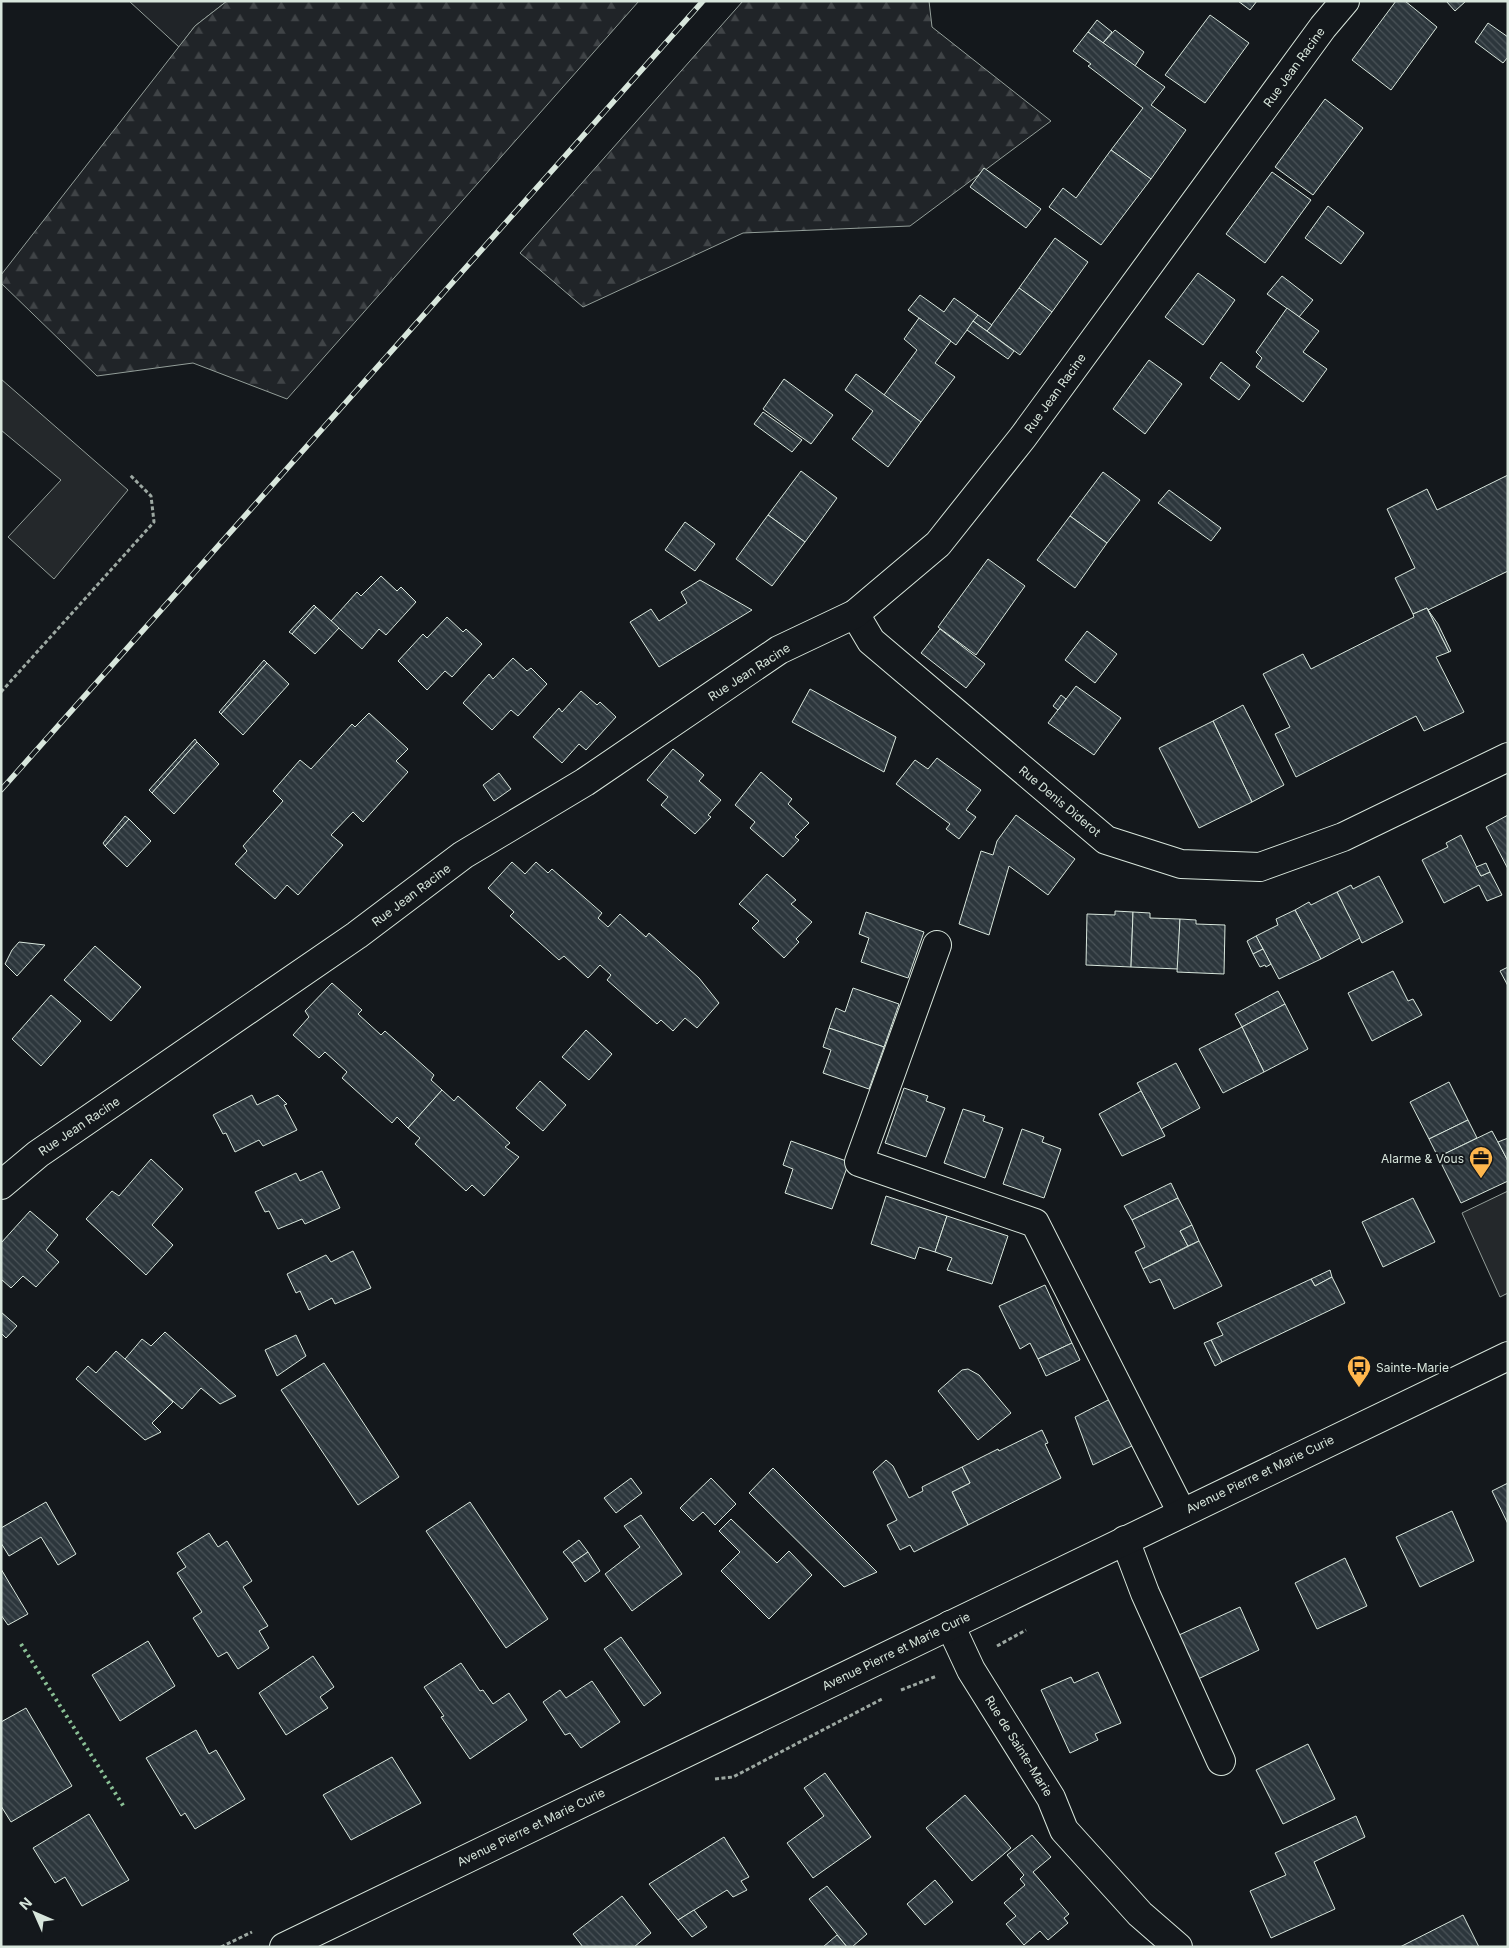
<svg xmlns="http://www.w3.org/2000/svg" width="1509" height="1948" font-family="Inter,sans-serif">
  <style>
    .grass { fill: #202428; stroke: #939e99 }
    .forest { fill: url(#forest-firs); stroke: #939e99 }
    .parking { fill: #24282b; stroke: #939e99 }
    .building { fill: url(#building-back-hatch); stroke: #d8e6dc }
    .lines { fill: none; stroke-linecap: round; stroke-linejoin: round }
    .minor-casing { stroke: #d8e6dc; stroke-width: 30 }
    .major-casing { stroke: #d8e6dc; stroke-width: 30 }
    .path { stroke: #9da8a2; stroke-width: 3; stroke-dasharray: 4 2.5; stroke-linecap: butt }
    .minor { stroke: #14181c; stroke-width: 28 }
    .major { stroke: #14181c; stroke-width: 28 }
    .rail-casing { stroke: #d8e6dc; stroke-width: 5.5 }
    .rail { stroke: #14181c; stroke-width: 4; stroke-dasharray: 11; stroke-linecap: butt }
    .hedge { stroke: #8ac095; stroke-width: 4; stroke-dasharray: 2.5 4; stroke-linecap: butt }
    .labels { text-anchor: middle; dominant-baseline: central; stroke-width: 4; stroke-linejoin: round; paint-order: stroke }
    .street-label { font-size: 12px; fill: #d8e6dc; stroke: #14181c }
    .poi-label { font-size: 12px; fill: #d8e6dc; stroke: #14181c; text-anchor: end }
  </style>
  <defs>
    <pattern id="forest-firs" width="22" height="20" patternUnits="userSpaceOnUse" patternTransform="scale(1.25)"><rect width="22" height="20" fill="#202428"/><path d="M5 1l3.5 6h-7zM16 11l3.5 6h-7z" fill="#404447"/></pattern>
    <pattern id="building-back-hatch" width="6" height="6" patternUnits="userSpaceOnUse" patternTransform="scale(1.25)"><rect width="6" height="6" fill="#2c363c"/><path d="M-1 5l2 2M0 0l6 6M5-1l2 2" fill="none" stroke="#4a5358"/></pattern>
  </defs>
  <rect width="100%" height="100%" fill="#14181c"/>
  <path class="grass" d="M129 1H227L195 26 179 47Z"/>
  <g class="forest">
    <path d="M227 1H639L287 399 193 363 97 376 1 283V275L195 26Z"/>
    <path d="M743 1H929L932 27 1051 121 910 226 743 233 583 307 520 253Z"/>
  </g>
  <g class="parking">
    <path d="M1 379 128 490 54 579 8 537 61 480 1 430Z"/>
    <path d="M1508 1191V1293L1500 1297 1462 1213Z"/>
  </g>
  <g class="building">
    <path d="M1238 1H1257L1250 10Z"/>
    <path d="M1396 1H1405L1437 27 1391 90 1352 60Z"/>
    <path d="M1446 1H1466L1455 11Z"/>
    <path d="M1210 15 1249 43 1205 103 1165 75Z"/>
    <path d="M1097 20 1112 32 1103 43 1088 32Z"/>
    <path d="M1488 23 1508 37V57L1503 63 1475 42Z"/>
    <path d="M1115 30 1144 52 1135 66 1103 43Z"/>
    <path d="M1088 32 1165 87 1151 105 1186 130 1151 179 1111 150 1143 108 1088 66 1091 64 1073 51Z"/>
    <path d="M1325 99 1363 128 1313 195 1275 167Z"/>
    <path d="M1111 150 1151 179 1101 245 1049 207 1063 188 1076 198Z"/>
    <path d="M984 168 1041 209 1026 228 970 187Z"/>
    <path d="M1272 172 1311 200 1265 263 1226 234Z"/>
    <path d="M1328 206 1364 233 1341 264 1305 238Z"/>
    <path d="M1055 238 1088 262 1052 312 1019 288Z"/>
    <path d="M1198 273 1235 300 1203 345 1165 317Z"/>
    <path d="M1282 276 1313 300 1299 317 1267 294Z"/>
    <path d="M1019 288 1052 312 1020 355 987 331Z"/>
    <path d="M920 295 944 312 954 298 978 315 956 345 908 310Z"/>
    <path d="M1287 308 1319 331 1303 352 1327 369 1303 402 1256 367 1262 358 1256 352Z"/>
    <path d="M978 315 992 325 987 331 973 321Z"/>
    <path d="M919 318 951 341 935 363 955 377 921 422 884 395 917 350 904 339Z"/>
    <path d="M973 321 1014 351 1008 359 967 330Z"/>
    <path d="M1149 360 1182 384 1145 434 1113 409Z"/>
    <path d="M1221 362 1250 385 1239 400 1210 378Z"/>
    <path d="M856 374 921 422 888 467 852 439 873 411 845 390Z"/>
    <path d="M784 379 833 415 811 444 763 409Z"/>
    <path d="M763 412 802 440 792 452 754 424Z"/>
    <path d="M801 471 837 498 805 542 768 515Z"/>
    <path d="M1103 472 1140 500 1107 543 1070 516Z"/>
    <path d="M1508 475V571L1428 610 1427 608 1413 614 1395 578 1415 568 1387 509 1427 489 1437 510Z"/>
    <path d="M1169 490 1221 528 1211 541 1158 503Z"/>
    <path d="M768 515 805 542 772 586 736 559Z"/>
    <path d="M1070 516 1107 543 1075 588 1037 560Z"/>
    <path d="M685 522 715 544 695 571 665 550Z"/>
    <path d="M988 559 1025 586 976 655 938 627Z"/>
    <path d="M381 576 397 591 401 587 416 602 386 635 379 629 362 649 331 621 357 592 361 596Z"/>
    <path d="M700 580 752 610 659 667 630 622 651 609 659 621 687 603 681 592Z"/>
    <path d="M314 605 316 607 292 634 289 632Z"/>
    <path d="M316 607 339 628 315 654 292 634Z"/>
    <path d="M1427 608 1449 652 1436 657 1464 712 1424 731 1416 716 1296 777 1275 734 1290 727 1263 674 1303 654 1311 669 1414 617 1413 614Z"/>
    <path d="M1428 610 1438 624 1451 651 1449 652Z"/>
    <path d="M447 617 463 632 466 629 482 644 452 677 445 671 427 690 398 661 423 634 427 638Z"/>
    <path d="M940 629 985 664 966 688 921 653Z"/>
    <path d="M1087 631 1117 654 1095 683 1065 660Z"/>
    <path d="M513 658 527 671 531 668 547 684 518 716 511 710 492 730 463 703 489 674 493 679Z"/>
    <path d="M264 660 267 663 221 714 219 712Z"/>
    <path d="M267 663 289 684 243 735 221 714Z"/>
    <path d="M1076 686 1121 718 1094 755 1048 723Z"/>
    <path d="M810 689 896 737 884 772 792 722Z"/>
    <path d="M581 691 597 705 600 702 616 717 586 750 579 744 562 763 533 737 559 708 562 712Z"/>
    <path d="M1061 695 1066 699 1058 710 1053 706Z"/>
    <path d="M1243 705 1284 785 1252 802 1213 721Z"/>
    <path d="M369 713 408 749 396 761 408 772 363 822 353 812 331 835 343 845 298 895 287 885 275 899 235 864 247 851 243 846 283 801 273 791 300 760 311 769 352 724 355 727Z"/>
    <path d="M1213 721 1252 802 1199 828 1159 748Z"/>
    <path d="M195 739 197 742 152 793 149 790Z"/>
    <path d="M197 742 219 764 174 814 152 793Z"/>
    <path d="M673 749 704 775 699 781 721 800 708 815 711 817 695 834 661 805 668 797 647 780Z"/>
    <path d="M937 758 981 790 966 810 976 817 959 839 946 829 950 824 896 784 915 760 928 769Z"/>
    <path d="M761 772 792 799 788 804 809 823 795 837 799 840 783 857 750 828 755 822 735 805Z"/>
    <path d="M499 773 511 789 494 801 483 785Z"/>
    <path d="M1016 815 1075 859 1048 895 1009 866 989 935 959 924 981 851 993 855 997 841Z"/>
    <path d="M1508 815V869L1486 827Z"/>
    <path d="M125 816 129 819 105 846 103 843Z"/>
    <path d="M129 819 151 841 127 867 105 846Z"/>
    <path d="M1461 835 1481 876 1490 872 1502 895 1487 901 1479 885 1444 903 1422 860 1448 847 1446 843Z"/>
    <path d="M512 862 525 874 536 862 548 873 552 869 602 913 598 918 608 927 620 914 646 937 649 933 699 978 719 1003 697 1028 685 1018 673 1031 661 1020 657 1024 607 980 611 975 600 965 588 978 564 956 559 960 510 916 514 912 488 888Z"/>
    <path d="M1486 863 1490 872 1481 876 1476 867Z"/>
    <path d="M767 874 796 900 791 904 812 922 796 939 799 942 784 958 752 928 759 921 739 904Z"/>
    <path d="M1379 876 1403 922 1362 943 1337 892 1351 885 1353 889Z"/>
    <path d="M1337 892 1360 938 1321 959 1295 910 1309 902 1311 905Z"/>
    <path d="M1295 910 1321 959 1279 979 1256 936 1278 925 1276 919Z"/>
    <path d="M1115 911 1133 912 1131 967 1086 965 1087 914 1115 915Z"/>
    <path d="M866 912 924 932 908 978 861 962 869 938 859 934Z"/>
    <path d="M1133 912 1150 913V918L1180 919 1178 969 1131 967Z"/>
    <path d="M1180 919 1196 920V924L1225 925 1224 974 1177 972Z"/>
    <path d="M1256 936 1263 949 1253 954 1247 941Z"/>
    <path d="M19 942 45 945 17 976 5 964 12 950Z"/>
    <path d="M95 946 141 987 111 1021 64 980Z"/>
    <path d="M1263 949 1271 964 1266 967 1265 965 1260 967 1253 954Z"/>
    <path d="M1508 967V986L1500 971Z"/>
    <path d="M1393 971 1408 1001 1413 999 1422 1015 1372 1041 1348 993Z"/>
    <path d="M332 983 362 1010 358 1014 381 1035 385 1031 434 1075 431 1080 442 1090 408 1128 397 1117 392 1123 342 1078 347 1072 325 1052 319 1058 293 1035 309 1017 305 1011Z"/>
    <path d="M853 988 899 1004 884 1047 829 1028 836 1008 845 1012Z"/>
    <path d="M1278 991 1285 1004 1242 1027 1235 1014Z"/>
    <path d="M51 995 81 1021 41 1066 12 1039Z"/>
    <path d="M1285 1004 1308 1049 1264 1072 1242 1027Z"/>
    <path d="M1242 1027 1264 1072 1223 1093 1199 1049Z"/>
    <path d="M829 1028 884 1047 869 1089 823 1073 831 1050 823 1047Z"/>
    <path d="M586 1030 612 1054 589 1080 562 1057Z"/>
    <path d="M1176 1063 1200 1108 1161 1129 1137 1083Z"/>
    <path d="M540 1081 566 1105 543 1131 516 1108Z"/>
    <path d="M1449 1082 1468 1120 1429 1139 1410 1102Z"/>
    <path d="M904 1088 928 1096 926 1101 945 1108 926 1157 885 1143Z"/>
    <path d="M442 1090 454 1101 458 1096 510 1143 505 1147 519 1157 484 1196 472 1185 466 1191 415 1144 420 1138 408 1128Z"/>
    <path d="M1141 1091 1165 1136 1122 1156 1099 1114Z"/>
    <path d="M252 1095 257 1105 278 1095 287 1104 284 1105 297 1130 263 1146 259 1140 235 1152 226 1133 223 1134 213 1115Z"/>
    <path d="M963 1109 985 1116 983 1121 1003 1128 985 1178 944 1163Z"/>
    <path d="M1468 1120 1477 1138 1438 1157 1429 1139Z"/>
    <path d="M1022 1129 1044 1137 1042 1142 1061 1149 1044 1198 1003 1184Z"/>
    <path d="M1492 1131 1508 1161V1181L1461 1203 1438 1157Z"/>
    <path d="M1508 1138V1161L1498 1142Z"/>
    <path d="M791 1141 849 1162 832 1209 785 1193 793 1169 783 1165Z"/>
    <path d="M151 1159 183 1189 152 1225 173 1245 146 1275 86 1219 112 1191 119 1196Z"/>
    <path d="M322 1171 340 1208 305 1224 302 1219 278 1229 269 1211 265 1212 255 1192 296 1173 300 1181Z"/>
    <path d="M1171 1183 1178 1198 1132 1220 1124 1206Z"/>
    <path d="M886 1196 947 1216 935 1252 919 1247 915 1259 871 1244Z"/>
    <path d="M1178 1198 1192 1225 1180 1231 1188 1246 1143 1269 1135 1252 1145 1247 1132 1220Z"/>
    <path d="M1413 1198 1435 1242 1383 1267 1362 1222Z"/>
    <path d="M30 1211 58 1235 46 1250 59 1262 36 1287 23 1276 11 1288 1 1279V1243Z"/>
    <path d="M947 1216 1008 1236 992 1284 947 1270 952 1258 935 1252Z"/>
    <path d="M1192 1225 1199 1241 1188 1246 1180 1231Z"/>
    <path d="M1199 1241 1222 1286 1174 1309 1160 1279 1150 1283 1143 1269Z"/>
    <path d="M353 1251 371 1288 335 1304 332 1298 309 1310 300 1291 296 1293 287 1274 326 1255 331 1262Z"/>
    <path d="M1330 1270 1332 1277 1315 1286 1311 1279Z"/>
    <path d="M1332 1277 1345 1303 1222 1362 1211 1340 1223 1335 1217 1323 1311 1279 1315 1286Z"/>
    <path d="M1045 1285 1072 1343 1038 1359 1030 1343 1020 1349 999 1306Z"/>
    <path d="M1 1312 17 1326 6 1338 1 1333Z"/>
    <path d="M165 1332 236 1396 220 1404 201 1388 182 1409 125 1359 142 1339 151 1346Z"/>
    <path d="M296 1335 306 1356 277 1376 265 1350Z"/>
    <path d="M1211 1340 1222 1362 1215 1366 1204 1343Z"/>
    <path d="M1072 1343 1080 1360 1046 1376 1038 1359Z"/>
    <path d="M116 1351 173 1402 152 1423 161 1432 145 1440 76 1379 88 1366 96 1373Z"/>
    <path d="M324 1363 399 1477 358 1505 281 1390Z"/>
    <path d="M968 1369 979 1375 1011 1413 978 1440 938 1391 962 1370Z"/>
    <path d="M1114 1397 1136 1444 1093 1465 1075 1417Z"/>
    <path d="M1042 1430 1048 1443 1045 1444 1061 1478 968 1525 952 1492 970 1483 962 1467 998 1449 999 1451Z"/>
    <path d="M886 1460 893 1466 909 1498 923 1491 922 1487 962 1467 970 1483 952 1492 968 1525 914 1552 910 1545 900 1550 887 1525 897 1520 873 1472Z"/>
    <path d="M773 1468 877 1572 844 1587 749 1493Z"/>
    <path d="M631 1478 642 1493 616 1513 604 1498Z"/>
    <path d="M711 1478 736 1504 715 1525 703 1512 693 1521 680 1508Z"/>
    <path d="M1508 1483V1524L1492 1491Z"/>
    <path d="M46 1502 76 1554 58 1565 41 1537 9 1556 1 1543V1528Z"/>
    <path d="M470 1502 548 1619 506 1648 426 1531Z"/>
    <path d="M1452 1511 1474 1561 1420 1587 1396 1537Z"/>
    <path d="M641 1515 682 1574 632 1611 605 1574 640 1547 624 1526Z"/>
    <path d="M731 1519 777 1563 789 1551 812 1575 769 1619 721 1571 740 1552 719 1531Z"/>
    <path d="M209 1533 218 1547 227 1541 252 1581 243 1587 268 1626 259 1631 269 1648 238 1669 227 1652 218 1657 193 1618 202 1612 177 1573 186 1567 177 1553Z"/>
    <path d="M579 1540 588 1552 572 1563 563 1552Z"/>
    <path d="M588 1552 600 1571 585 1582 572 1563Z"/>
    <path d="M1345 1558 1367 1606 1317 1629 1295 1583Z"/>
    <path d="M1 1569 28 1614 8 1625 1 1615Z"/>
    <path d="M1240 1607 1259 1650 1198 1679 1179 1635Z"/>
    <path d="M621 1637 661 1693 644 1706 604 1649Z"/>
    <path d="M148 1641 175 1686 120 1721 92 1675Z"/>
    <path d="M313 1656 334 1687 320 1697 328 1708 286 1735 259 1693Z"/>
    <path d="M461 1663 480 1691 483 1690 493 1704 509 1693 527 1720 470 1759 441 1717 444 1716 424 1687Z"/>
    <path d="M1098 1672 1121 1723 1095 1734 1098 1740 1070 1753 1041 1690 1071 1677 1074 1683Z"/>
    <path d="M592 1681 620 1722 581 1748 570 1733 565 1735 543 1702 560 1690 566 1698Z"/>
    <path d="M26 1708 72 1786 11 1822 1 1806V1722Z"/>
    <path d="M196 1730 209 1754 216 1750 245 1799 195 1829 185 1813 181 1816 146 1758Z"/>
    <path d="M1308 1744 1335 1799 1283 1824 1256 1770Z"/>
    <path d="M392 1757 421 1803 351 1840 323 1795Z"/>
    <path d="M825 1773 871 1837 813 1878 787 1843 824 1816 804 1788Z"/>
    <path d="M965 1795 1011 1848 972 1881 926 1828Z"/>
    <path d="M89 1814 129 1880 82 1906 65 1877 55 1883 33 1848Z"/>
    <path d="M1356 1816 1365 1837 1314 1862 1335 1909 1271 1938 1250 1891 1286 1875 1275 1853Z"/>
    <path d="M1032 1835 1051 1857 1033 1872 1069 1914 1064 1918 1068 1923 1048 1940 1040 1931 1024 1945 1006 1924 1016 1916 1004 1903 1025 1885 1020 1879 1024 1875 1007 1855Z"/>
    <path d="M724 1837 749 1877 741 1881 747 1890 733 1897 727 1890 678 1920 649 1884Z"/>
    <path d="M935 1880 953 1902 925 1925 907 1904Z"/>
    <path d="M827 1886 867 1934 852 1947H847L809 1899Z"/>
    <path d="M622 1896 651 1933 634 1947H583L573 1934Z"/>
    <path d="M694 1910 707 1927 692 1937 678 1920Z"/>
    <path d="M1463 1915 1479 1947H1400Z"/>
    <path d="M837 1935 847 1947H823Z"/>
  </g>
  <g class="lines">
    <g class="minor-casing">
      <g id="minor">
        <path d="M855 614 871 641 1106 840 1181 864 1260 867 1343 837 1508 757"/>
        <path d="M937 945 859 1162 1035 1223 1182 1513"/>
        <path d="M1 1185 38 1154 357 935 463 855 585 782 779 650 855 614 938 544 1023 437 1323 27 1345 1"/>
        <path d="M1125 1540 1145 1593 1221 1761"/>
        <path d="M950 1625 971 1670 1051 1798 1064 1830 1140 1914 1178 1947"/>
      </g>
    </g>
    <g class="major-casing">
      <path id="major" d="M284 1947 1508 1356"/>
    </g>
    <g class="path">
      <path d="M1 692 154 522 151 496 129 474"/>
      <path d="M997 1646 1026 1630"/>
      <path d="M901 1690 937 1676"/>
      <path d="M715 1779 733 1777 882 1699"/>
      <path d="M221 1947 252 1932"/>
    </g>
    <use href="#minor" class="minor"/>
    <use href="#major" class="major"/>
    <g class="rail-casing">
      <path id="rail" d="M1 790 703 1"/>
    </g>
    <use href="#rail" class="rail"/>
    <path class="hedge" d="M21 1644 124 1807"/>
  </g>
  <defs>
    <g id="office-pin" transform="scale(1.25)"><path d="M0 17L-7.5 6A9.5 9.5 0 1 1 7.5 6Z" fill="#ffb74d" stroke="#14181c"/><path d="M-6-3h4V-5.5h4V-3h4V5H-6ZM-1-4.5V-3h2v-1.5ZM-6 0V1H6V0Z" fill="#111"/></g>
    <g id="bus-pin" transform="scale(1.25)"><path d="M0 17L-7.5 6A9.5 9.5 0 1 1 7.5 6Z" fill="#ffb74d" stroke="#14181c"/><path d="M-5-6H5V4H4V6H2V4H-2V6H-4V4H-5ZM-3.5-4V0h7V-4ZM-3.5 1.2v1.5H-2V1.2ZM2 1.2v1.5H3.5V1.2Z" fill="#111"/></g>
  </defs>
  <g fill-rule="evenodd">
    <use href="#office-pin" x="1481" y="1158"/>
    <use href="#bus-pin" x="1359" y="1367"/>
  </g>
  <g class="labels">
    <g class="street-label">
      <text transform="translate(1294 67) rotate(-54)">Rue Jean Racine</text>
      <text transform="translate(1055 393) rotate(-54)">Rue Jean Racine</text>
      <text transform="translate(749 672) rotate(-33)">Rue Jean Racine</text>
      <text transform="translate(1060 801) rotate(40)">Rue Denis Diderot</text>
      <text transform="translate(411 895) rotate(-37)">Rue Jean Racine</text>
      <text transform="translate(79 1126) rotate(-34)">Rue Jean Racine</text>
      <text transform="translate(1260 1474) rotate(-26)">Avenue Pierre et Marie Curie</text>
      <text transform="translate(896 1651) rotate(-26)">Avenue Pierre et Marie Curie</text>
      <text transform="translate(1019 1746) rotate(58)">Rue de Sainte-Marie</text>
      <text transform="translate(531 1827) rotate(-26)">Avenue Pierre et Marie Curie</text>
    </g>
    <g class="poi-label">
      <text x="1464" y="1158">Alarme &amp; Vous</text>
      <text x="1376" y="1367" text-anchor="start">Sainte-Marie</text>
    </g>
  </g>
  <rect width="1509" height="1948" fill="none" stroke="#d8e6dc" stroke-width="5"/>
  <g transform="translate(35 1913) rotate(315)" stroke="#14181c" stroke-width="4" paint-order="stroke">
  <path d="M0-4L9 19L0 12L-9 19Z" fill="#d8e6dc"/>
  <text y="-8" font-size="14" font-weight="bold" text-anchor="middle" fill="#d8e6dc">N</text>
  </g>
</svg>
